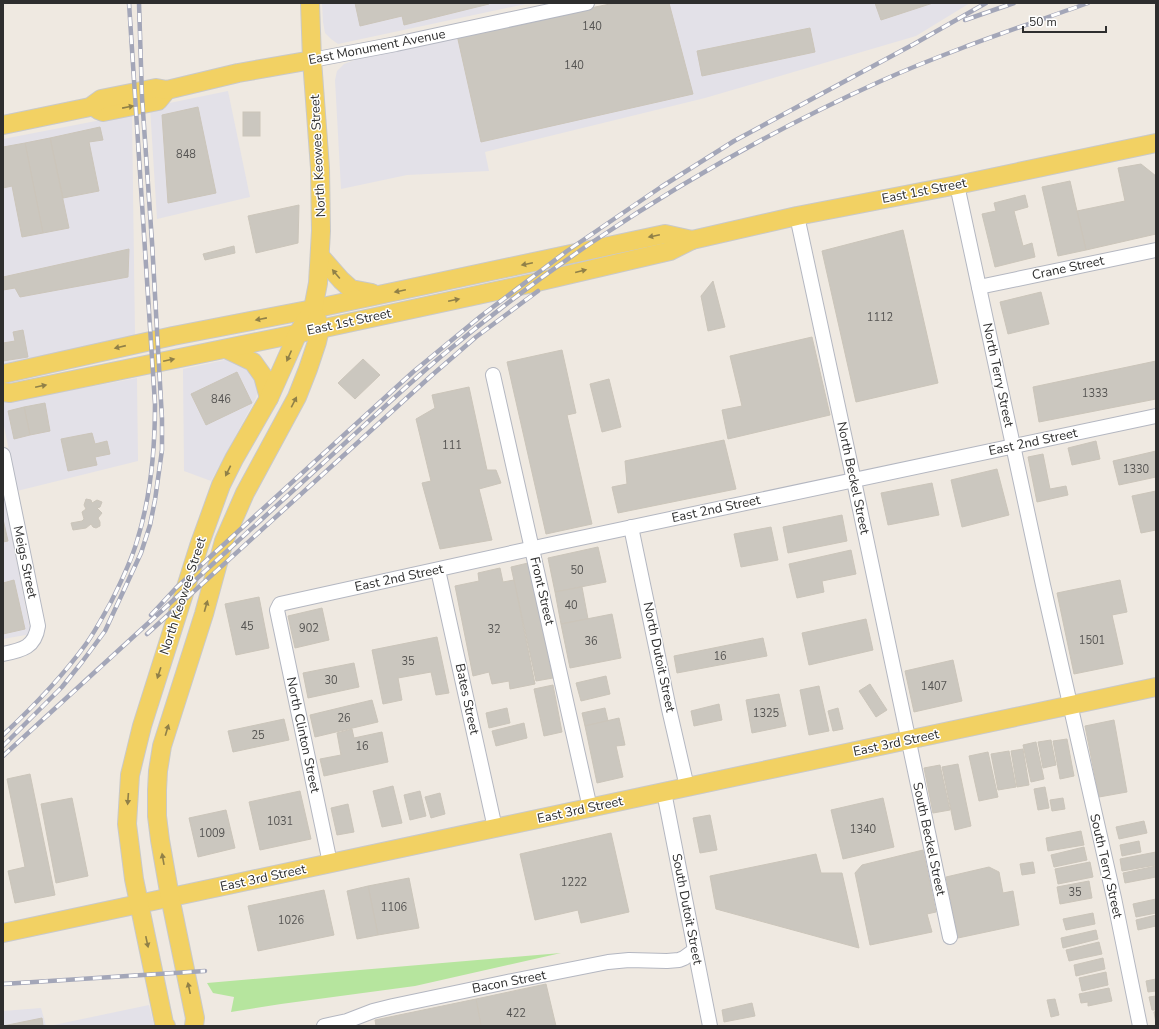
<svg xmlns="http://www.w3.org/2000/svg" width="1159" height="1029" font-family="'Nunito Sans',sans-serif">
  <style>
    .industrial { fill: #e3e1e8 }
    .green { fill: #b6e59e }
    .building { fill: #cbc7bf; stroke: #cbc5ba }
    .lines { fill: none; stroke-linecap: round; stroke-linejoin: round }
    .minor-casing { stroke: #b4b7c1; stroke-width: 16 }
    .major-casing { stroke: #c9c9c9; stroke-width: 20 }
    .minor { stroke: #fff; stroke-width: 14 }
    .major { stroke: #f2d163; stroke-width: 18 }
    .rail-casing { stroke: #a3a6b8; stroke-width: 4.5 }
    .rail { stroke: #fff; stroke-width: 3; stroke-dasharray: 9; stroke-linecap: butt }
    .oneway { fill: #908048 }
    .labels { text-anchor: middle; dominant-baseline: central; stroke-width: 3; stroke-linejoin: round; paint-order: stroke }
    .number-label { font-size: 11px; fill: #555452 }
    .street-label { font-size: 13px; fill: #2e2e2e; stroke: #fff }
  </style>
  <rect width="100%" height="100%" fill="#efe9e1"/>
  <g class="industrial">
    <path d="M322 3H530L338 44 331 39 325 33 323 22Z"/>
    <path d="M628 3H970L916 36 705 98 485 152 489 171 407 175 341 189 335 80 337 71 344 64 357 59Z"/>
    <path d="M228 91 250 197 157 219 150 107Z"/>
    <path d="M132 114 135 336 3 367V139Z"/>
    <path d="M229 359 252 369 258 389 256 398 211 481 184 471 183 369Z"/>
    <path d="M137 378 138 461 17 491 3 421V403Z"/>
    <path d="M3 493 31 634 3 639Z"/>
    <path d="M149 1005 154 1026H49Z"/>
    <path d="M41 1008 46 1026H3V1011Z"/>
  </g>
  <path class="green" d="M561 953 415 986 281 1004 231 1012 234 997 213 993 207 983Z"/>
  <g class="building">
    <path d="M355 3H489V4L404 25 402 16 360 26Z"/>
    <path d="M615 3H669L693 94 481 142 457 35Z"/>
    <path d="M875 3H933L881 20Z"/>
    <path d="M810 28 815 52 702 76 697 51Z"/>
    <path d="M198 107 216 193 168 203 162 115Z"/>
    <rect x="243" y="112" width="17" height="24"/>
    <path d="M100 127 103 140 89 142 99 191 63 198 50 138Z"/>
    <path d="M50 138 69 228 43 233 25 143Z"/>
    <path d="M25 143 43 233 22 237 12 186 3 188V147Z"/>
    <path d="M1141 164 1156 176V234L1086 250 1077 211 1125 201 1118 168Z"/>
    <path d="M1070 181 1086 250 1058 256 1042 187Z"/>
    <path d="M1025 195 1028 207 1014 211 1023 246 1032 243 1035 257 995 267 982 214 996 211 994 203Z"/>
    <path d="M299 205 298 243 256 253 248 216Z"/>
    <path d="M903 230 938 383 856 402 822 251Z"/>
    <path d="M234 246 235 253 205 260 203 254Z"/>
    <path d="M129 249 128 277 20 297 15 288 3 290V277Z"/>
    <path d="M713 281 725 327 708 331 701 296Z"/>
    <path d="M1041 292 1049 324 1008 334 1000 302Z"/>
    <path d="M23 330 28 357 3 361V343L15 341 13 332Z"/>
    <path d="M812 337 830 415 728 439 722 410 742 406 730 356Z"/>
    <path d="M562 350 576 413 567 415 592 524 546 534 507 362Z"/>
    <path d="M363 359 380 375 355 399 338 383Z"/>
    <path d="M1156 361V399L1039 422 1033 387Z"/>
    <path d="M237 372 252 403 206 425 191 394Z"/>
    <path d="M609 379 621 427 602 432 590 384Z"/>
    <path d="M469 387 487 470H496L501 483 479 489 492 540 440 549 422 483 431 481 416 419 435 408 432 395Z"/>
    <path d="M45 403 50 431 30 435 24 407Z"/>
    <path d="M24 407 30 435 14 439 8 411Z"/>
    <path d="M92 433 95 444 107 441 110 454 95 457 97 465 68 471 61 439Z"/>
    <path d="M724 440 736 489 618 513 612 487 627 484 625 461Z"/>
    <path d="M1096 441 1100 459 1072 465 1068 448Z"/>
    <path d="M1156 451V477L1119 485 1113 461Z"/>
    <path d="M1043 454 1050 489 1066 486 1068 495 1037 502 1028 457Z"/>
    <path d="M997 469 1009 515 962 527 951 480Z"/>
    <path d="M932 483 939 515 888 525 881 493Z"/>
    <path d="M1156 491V530L1141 533 1132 496Z"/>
    <path d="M86 499 91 500 92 503 97 500 102 502 100 507 97 508 102 513 98 518 100 522V526L96 528 93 527 91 524 86 528 73 530 71 523 82 521 84 519 82 512 86 509 84 505Z"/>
    <path d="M842 515 847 541 788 553 783 527Z"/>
    <path d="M3 519 8 541 3 542Z"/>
    <path d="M771 527 778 560 741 567 734 534Z"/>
    <path d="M598 547 606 582 555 592 548 558Z"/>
    <path d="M851 550 856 574 822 581 824 592 797 598 789 564Z"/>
    <path d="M528 563 553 678 536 681 511 567Z"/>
    <path d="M500 568 503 582 514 580 535 684 510 689 509 681 492 684 489 672 473 676 455 586 479 581 478 573Z"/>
    <path d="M14 580 25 629 3 634V583Z"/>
    <path d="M1120 580 1127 612 1112 615 1123 664 1074 674 1057 593Z"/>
    <path d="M582 587 588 619 561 624 555 592Z"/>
    <path d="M259 597 269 648 236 655 225 604Z"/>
    <path d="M322 608 329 640 295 648 288 616Z"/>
    <path d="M612 614 621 658 570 668 561 624Z"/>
    <path d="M866 619 873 650 809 665 802 633Z"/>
    <path d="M437 637 449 693 436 695 431 672 398 678 402 700 383 704 372 650Z"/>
    <path d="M763 638 767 656 677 673 674 656Z"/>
    <path d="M953 660 962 701 914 712 905 671Z"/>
    <path d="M354 663 359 687 308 698 303 673Z"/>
    <path d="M606 676 610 694 581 701 576 683Z"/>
    <path d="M870 684 887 710 876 717 859 691Z"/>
    <path d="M553 685 562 732 544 736 534 689Z"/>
    <path d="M819 686 829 731 809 735 800 690Z"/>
    <path d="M779 694 786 726 752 733 746 700Z"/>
    <path d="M372 700 378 722 315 737 310 715Z"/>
    <path d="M719 704 722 720 694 726 691 711Z"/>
    <path d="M507 708 510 723 489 728 486 713Z"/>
    <path d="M605 708 608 721 585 726 582 713Z"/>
    <path d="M838 708 843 729 833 731 828 711Z"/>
    <path d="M619 718 625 745 616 746 623 777 597 783 585 726Z"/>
    <path d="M284 719 289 740 233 752 228 731Z"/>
    <path d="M1114 720 1127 792 1099 797 1085 726Z"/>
    <path d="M524 723 527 738 496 746 492 731Z"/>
    <path d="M352 729 354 738 382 732 388 762 324 776 320 759 341 755 337 733Z"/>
    <path d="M1067 739 1074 776 1060 779 1053 741Z"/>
    <path d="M1051 740 1056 765 1043 768 1038 742Z"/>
    <path d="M1036 742 1044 779 1031 782 1023 745Z"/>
    <path d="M1023 749 1029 785 1017 787 1011 751Z"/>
    <path d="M1009 751 1016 787 998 790 991 754Z"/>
    <path d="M988 752 998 797 979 801 969 756Z"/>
    <path d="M958 764 971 826 955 830 942 767Z"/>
    <path d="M940 765 950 810 933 813 924 768Z"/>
    <path d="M30 774 55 895 15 903 8 871 25 867 7 779Z"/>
    <path d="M393 786 402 823 382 827 373 791Z"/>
    <path d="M1045 787 1049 808 1038 810 1034 789Z"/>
    <path d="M300 791 311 839 260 850 249 802Z"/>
    <path d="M420 791 426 816 410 820 404 795Z"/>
    <path d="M440 793 445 814 431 818 425 797Z"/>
    <path d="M72 798 88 876 56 883 41 804Z"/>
    <path d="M883 798 894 847 843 859 831 810Z"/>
    <path d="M1063 798 1065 809 1052 811 1050 800Z"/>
    <path d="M348 804 354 832 337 835 331 808Z"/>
    <path d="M226 810 235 848 198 857 189 818Z"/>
    <path d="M710 815 717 850 700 853 693 818Z"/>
    <path d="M1144 821 1147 833 1119 839 1116 827Z"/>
    <path d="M1081 831 1084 845 1048 851 1046 838Z"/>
    <path d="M611 833 629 912 581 923 578 910 535 920 520 854Z"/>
    <path d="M1139 841 1141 852 1122 856 1120 845Z"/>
    <path d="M1084 847 1087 860 1054 867 1051 855Z"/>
    <path d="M923 850 936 912 927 914 932 932 870 945 855 873 862 865Z"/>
    <path d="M1156 852V865L1122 871 1120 859Z"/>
    <path d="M816 854 821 873H842L859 948 716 909 710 876Z"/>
    <path d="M1033 862 1035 873 1022 875 1020 864Z"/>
    <path d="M1090 862 1093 877 1058 884 1055 869Z"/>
    <path d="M1156 866V877L1125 883 1123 873Z"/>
    <path d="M989 867 999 872 1003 893 1013 891 1019 925 958 938 946 877Z"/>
    <path d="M409 878 419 928 378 935 368 886Z"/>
    <path d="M1089 881 1092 898 1060 904 1057 887Z"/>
    <path d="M368 886 378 935 357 939 347 891Z"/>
    <path d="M324 890 334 935 258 951 248 906Z"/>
    <path d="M1156 899V913L1136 917 1133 904Z"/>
    <path d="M1093 913 1095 924 1066 930 1063 919Z"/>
    <path d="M1156 915V926L1138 930 1136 920Z"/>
    <path d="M1096 930 1098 939 1063 948 1061 938Z"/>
    <path d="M1099 942 1102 954 1069 961 1066 950Z"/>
    <path d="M1103 958 1105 969 1076 976 1074 965Z"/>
    <path d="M1106 972 1108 985 1082 991 1079 978Z"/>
    <path d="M1156 979V991L1148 992 1146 981Z"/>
    <path d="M546 984 556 1026H481L476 999Z"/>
    <path d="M1109 988 1112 1001 1088 1006V1002L1081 1003 1079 994Z"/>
    <path d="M1156 996V1010H1152L1149 997Z"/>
    <path d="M476 999 481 1026H376L375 1020Z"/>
    <path d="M1055 999 1059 1015 1051 1017 1047 1000Z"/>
    <path d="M752 1003 755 1016 724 1022 722 1010Z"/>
    <path d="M1156 1011V1023L1154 1012Z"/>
    <path d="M42 1018 43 1026H3Z"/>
  </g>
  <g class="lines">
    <g class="minor-casing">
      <g id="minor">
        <path d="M312 60 396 44 587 3"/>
        <path d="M957 185 1043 585 1114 898 1140 1026"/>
        <path d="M797 216 854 481 950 937"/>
        <path d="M979 287 1156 250"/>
        <path d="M493 375 590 808"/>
        <path d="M3 455 38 626C35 647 23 650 3 654"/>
        <path d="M631 527 669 709 687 787"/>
        <path d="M438 570 495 828"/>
        <path d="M664 792 710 1026"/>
        <path d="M330 863 277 610 280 604 557 543 1156 416"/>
        <path d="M324 1026 347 1021 373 1011 393 1006 507 982 608 962 629 960 667 961 679 960 684 958 695 950"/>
      </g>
    </g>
    <g class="major-casing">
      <g id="major">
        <path d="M98 110 103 112 158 101 167 90"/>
        <path d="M3 125 90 107 101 99 156 88 167 90 238 73 312 60"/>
        <path d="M320 256 341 280 351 289 372 293"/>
        <path d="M226 349 253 362 263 376 269 398"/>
        <path d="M3 374 173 336 313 309 665 234 692 240"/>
        <path d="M3 392 10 393 320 329 533 283 670 251 692 240 797 216 957 185 1156 143"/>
        <path d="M3 933 1156 687"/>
        <path d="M166 1026 164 1023 134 879 127 824 130 775 142 726 199 546 221 485 234 459 269 398 298 333 313 309 318 283 321 231 320 168 312 60 310 3"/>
        <path d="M194 1026 195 1018 170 897 160 840 157 816V790L158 771 162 746 204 614 224 541 245 493 297 397 308 369 317 342 320 329 317 319"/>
      </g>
    </g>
    <use href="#minor" class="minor"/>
    <use href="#major" class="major"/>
    <g class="rail-casing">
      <g id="rail">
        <path d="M965 20 1014 3"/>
        <path d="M151 615 176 588 413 372 481 316 567 251 661 187 734 141 914 44 986 3"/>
        <path d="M147 634 431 376 476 337 538 291"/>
        <path d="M3 735C33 707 62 677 86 644 96 630 103 616 111 602 121 582 131 562 137 541 151 496 155 450 155 404L129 3"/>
        <path d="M3 746 62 687 82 662 105 631 141 553 150 525 155 500 162 450V419L152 242 142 97 139 3"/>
        <path d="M3 756C109 660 214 562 320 466 361 429 401 390 444 354 492 314 542 276 594 241 685 180 781 126 881 81 948 51 1018 28 1088 3"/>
        <path d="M3 984 205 971"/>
      </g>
    </g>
    <use href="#rail" class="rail"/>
  </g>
  <defs><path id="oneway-solid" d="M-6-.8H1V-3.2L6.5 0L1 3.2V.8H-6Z"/></defs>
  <g class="oneway">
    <use href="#oneway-solid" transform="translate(128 107) rotate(-11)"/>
    <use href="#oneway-solid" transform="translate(654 236) rotate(168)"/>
    <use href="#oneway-solid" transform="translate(527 264) rotate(168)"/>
    <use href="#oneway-solid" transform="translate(581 271) rotate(-14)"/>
    <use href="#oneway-solid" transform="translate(336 274) rotate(-130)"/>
    <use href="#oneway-solid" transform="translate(400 291) rotate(168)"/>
    <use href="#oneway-solid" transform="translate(454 300) rotate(-12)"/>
    <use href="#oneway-solid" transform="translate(261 319) rotate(169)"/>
    <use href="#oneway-solid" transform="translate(120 347) rotate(167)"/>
    <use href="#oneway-solid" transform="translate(289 356) rotate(114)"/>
    <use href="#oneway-solid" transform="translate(169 360) rotate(-12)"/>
    <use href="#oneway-solid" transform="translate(41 386) rotate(-12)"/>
    <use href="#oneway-solid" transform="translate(294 402) rotate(-63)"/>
    <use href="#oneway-solid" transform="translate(228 471) rotate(116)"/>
    <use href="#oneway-solid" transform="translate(206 606) rotate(-74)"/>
    <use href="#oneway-solid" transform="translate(159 673) rotate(108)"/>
    <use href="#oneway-solid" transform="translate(167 730) rotate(-73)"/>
    <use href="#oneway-solid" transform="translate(128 799) rotate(94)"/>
    <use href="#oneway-solid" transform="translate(163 859) rotate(-100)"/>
    <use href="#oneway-solid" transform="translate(147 942) rotate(78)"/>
    <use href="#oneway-solid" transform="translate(189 988) rotate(-102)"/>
  </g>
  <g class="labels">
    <g class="number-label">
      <text x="592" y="26">140</text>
      <text x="574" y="65">140</text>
      <text x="186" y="154">848</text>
      <text x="880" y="317">1112</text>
      <text x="1095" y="393">1333</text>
      <text x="221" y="399">846</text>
      <text x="452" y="445">111</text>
      <text x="1136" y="469">1330</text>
      <text x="577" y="570">50</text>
      <text x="571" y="605">40</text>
      <text x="247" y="626">45</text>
      <text x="309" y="628">902</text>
      <text x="494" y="629">32</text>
      <text x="1092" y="640">1501</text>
      <text x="591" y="641">36</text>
      <text x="720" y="656">16</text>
      <text x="408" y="661">35</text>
      <text x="331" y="680">30</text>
      <text x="934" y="686">1407</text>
      <text x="766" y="713">1325</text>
      <text x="344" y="718">26</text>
      <text x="258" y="735">25</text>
      <text x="362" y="746">16</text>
      <text x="280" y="821">1031</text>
      <text x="863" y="829">1340</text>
      <text x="212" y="833">1009</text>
      <text x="574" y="882">1222</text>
      <text x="1075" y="892">35</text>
      <text x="394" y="907">1106</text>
      <text x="291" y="920">1026</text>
      <text x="516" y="1013">422</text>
    </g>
    <g class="street-label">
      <text transform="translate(377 47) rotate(-11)">East Monument Avenue</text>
      <text transform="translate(318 156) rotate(-93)">North Keowee Street</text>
      <text transform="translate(924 191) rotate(-11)">East 1st Street</text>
      <text transform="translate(1068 268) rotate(-12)">Crane Street</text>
      <text transform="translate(349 322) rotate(-12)">East 1st Street</text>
      <text transform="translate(998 375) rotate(78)">North Terry Street</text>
      <text transform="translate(1033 442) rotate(-12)">East 2nd Street</text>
      <text transform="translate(853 478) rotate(78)">North Beckel Street</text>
      <text transform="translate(716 509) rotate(-12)">East 2nd Street</text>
      <text transform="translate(25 562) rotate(78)">Meigs Street</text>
      <text transform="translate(399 578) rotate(-12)">East 2nd Street</text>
      <text transform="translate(542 591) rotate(77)">Front Street</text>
      <text transform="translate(183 596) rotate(-72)">North Keowee Street</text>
      <text transform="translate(659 657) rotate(78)">North Dutoit Street</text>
      <text transform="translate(467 699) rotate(78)">Bates Street</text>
      <text transform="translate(303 735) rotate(78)">North Clinton Street</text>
      <text transform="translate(896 743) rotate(-12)">East 3rd Street</text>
      <text transform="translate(580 810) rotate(-12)">East 3rd Street</text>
      <text transform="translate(929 839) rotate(78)">South Beckel Street</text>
      <text transform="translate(1106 866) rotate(77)">South Terry Street</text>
      <text transform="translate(263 878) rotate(-12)">East 3rd Street</text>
      <text transform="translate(687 909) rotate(79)">South Dutoit Street</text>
      <text transform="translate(509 982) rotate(-11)">Bacon Street</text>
    </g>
  </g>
  <rect width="1159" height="1029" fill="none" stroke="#2e2e2e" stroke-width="8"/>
  <path d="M1023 26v6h83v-6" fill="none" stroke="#2e2e2e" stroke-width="2"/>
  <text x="1029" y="26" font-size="12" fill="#2e2e2e" stroke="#ffffff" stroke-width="3" paint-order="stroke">50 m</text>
</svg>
